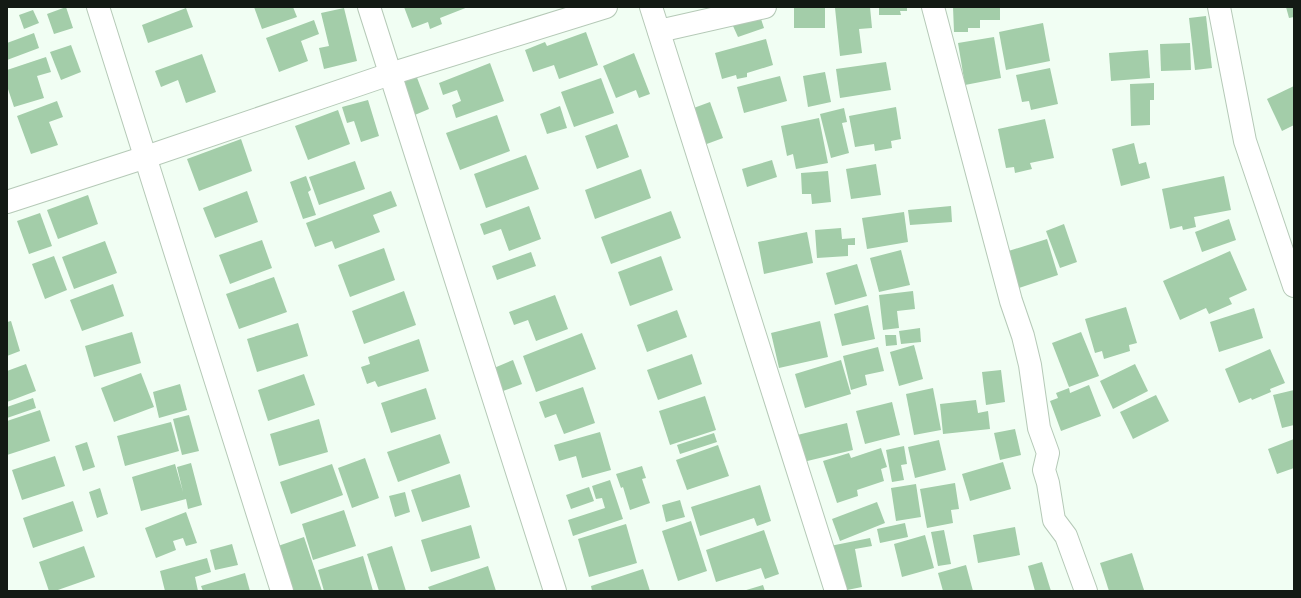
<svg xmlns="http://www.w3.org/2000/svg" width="1301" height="598" font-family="Helvetica,sans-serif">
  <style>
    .building { fill: #a3cda9 }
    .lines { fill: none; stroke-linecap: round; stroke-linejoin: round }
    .street-casing { stroke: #b5c9b7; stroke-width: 24 }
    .street { stroke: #fff; stroke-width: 22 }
  </style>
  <rect width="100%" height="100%" fill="#f1fef3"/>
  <g class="building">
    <path d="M66 7 73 28 54 34 47 14Z"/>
    <path d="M254 7H293L297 17 262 29Z"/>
    <path d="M404 7H468L440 18 442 24 430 29 428 22 412 28Z"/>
    <rect x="794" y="7" width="31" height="21"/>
    <path d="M842 7H870L872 28 859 29 862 53 840 56 835 8Z"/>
    <path d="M879 7H907V11H900L901 15H879Z"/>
    <path d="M953 7H1000V20H980V28H968V32H954Z"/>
    <path d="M1286 7H1294V17L1289 18Z"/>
    <path d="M186 8 193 27 148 43 142 25Z"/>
    <path d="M344 8 357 61 324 69 319 48 329 46 321 13Z"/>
    <path d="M33 10 39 23 24 29 19 15Z"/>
    <path d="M760 16 764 28 738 37 733 26Z"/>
    <path d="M1206 16 1212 68 1195 70 1189 18Z"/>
    <path d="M314 20 319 34 301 41 308 61 279 72 266 38Z"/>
    <path d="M1043 23 1050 61 1006 70 999 32Z"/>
    <path d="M586 32 598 65 559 79 554 65 533 72 525 50 545 42 547 46Z"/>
    <path d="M34 33 39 48 7 60V43Z"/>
    <path d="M994 37 1001 78 965 85 958 43Z"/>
    <path d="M766 39 773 65 747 73V77L737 79 736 75 722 79 715 53Z"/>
    <path d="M1190 43 1191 70 1161 71 1160 44Z"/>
    <path d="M71 45 81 72 61 80 50 52Z"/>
    <path d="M1148 50 1150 78 1111 81 1109 53Z"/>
    <path d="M634 53 650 94 639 98 636 90 616 98 603 66Z"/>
    <path d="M202 54 216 92 186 103 178 80 161 87 155 71Z"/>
    <path d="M46 57 51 72 37 76 44 98 14 107 7 86V70Z"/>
    <path d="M886 62 891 90 840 98 836 69Z"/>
    <path d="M490 63 504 101 456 118 452 105 461 101 457 90 443 95 439 83Z"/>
    <path d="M1050 68 1058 104 1031 110 1029 101 1022 102 1016 75Z"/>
    <path d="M825 72 831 102 808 107 803 76Z"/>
    <path d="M416 75 429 109 410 117 398 82Z"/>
    <path d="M780 76 787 101 744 113 737 87Z"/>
    <path d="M601 78 614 113 574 127 561 92Z"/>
    <path d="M1154 83V100H1150V125L1131 126 1130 84Z"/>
    <path d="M1294 86V125L1282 131 1267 99Z"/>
    <path d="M368 100 379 136 361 142 354 121 347 123 342 107Z"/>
    <path d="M57 101 63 117 49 122 58 145 31 154 17 116Z"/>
    <path d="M710 102 723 138 704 145 691 109Z"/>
    <path d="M560 106 567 128 547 134 540 114Z"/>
    <path d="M896 107 901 139 891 141 892 148 875 151 874 144 855 147 849 116Z"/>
    <path d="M844 108 847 122 842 123 849 153 831 158 820 114Z"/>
    <path d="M338 110 350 144 308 160 295 126Z"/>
    <path d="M497 115 510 151 460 170 446 133Z"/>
    <path d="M819 118 828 163 796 169 793 154 787 156 781 126Z"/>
    <path d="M1045 119 1054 158 1030 163 1032 169 1015 173 1014 167 1006 168 998 129Z"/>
    <path d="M617 124 629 157 597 169 585 136Z"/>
    <path d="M241 139 252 171 199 191 187 159Z"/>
    <path d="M1134 143 1139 164 1146 162 1150 178 1121 186 1112 149Z"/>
    <path d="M526 155 539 189 486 208 474 174Z"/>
    <path d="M772 160 777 177 747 187 742 169Z"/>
    <path d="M355 161 365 189 319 205 309 177Z"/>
    <path d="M876 164 881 195 851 199 846 169Z"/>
    <path d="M641 169 651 198 595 219 585 190Z"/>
    <path d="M828 171 831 202 812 204 811 194H802L801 173Z"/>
    <path d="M306 176 311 190 308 192 316 215 303 219 290 182Z"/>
    <path d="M1224 176 1231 210 1194 217 1196 227 1183 230 1182 226 1170 229 1162 189Z"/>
    <path d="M247 191 258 222 215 238 203 208Z"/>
    <path d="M391 191 397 206 373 215 380 232 335 249 332 241 315 247 306 223Z"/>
    <path d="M88 195 98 224 58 239 47 210Z"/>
    <path d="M529 206 541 239 509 251 501 229 484 235 480 224Z"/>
    <path d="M951 206 952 222 910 225 908 210Z"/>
    <path d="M671 211 681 238 611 264 601 237Z"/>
    <path d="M904 212 908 242 867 249 862 218Z"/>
    <path d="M40 213 52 246 29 254 17 221Z"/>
    <path d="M1229 219 1236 240 1202 252 1195 232Z"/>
    <path d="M1064 224 1077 262 1060 268 1046 231Z"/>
    <path d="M841 228 842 239 855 238V245H848V256L817 258 815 230Z"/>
    <path d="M807 232 813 263 764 274 758 242Z"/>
    <path d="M1047 239 1058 275 1013 290 1002 253Z"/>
    <path d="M262 240 272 268 230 284 219 255Z"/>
    <path d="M105 241 117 273 74 289 62 257Z"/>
    <path d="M384 248 395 280 350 297 338 265Z"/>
    <path d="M901 250 910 285 879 292 870 258Z"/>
    <path d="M1230 251 1247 290 1229 298 1232 304 1209 314 1206 308 1180 320 1163 281Z"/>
    <path d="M531 252 536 266 497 280 492 266Z"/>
    <path d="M54 256 67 290 45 299 32 264Z"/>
    <path d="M661 256 673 290 630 306 618 272Z"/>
    <path d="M857 264 867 296 835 305 826 273Z"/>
    <path d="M274 277 287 312 239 329 226 294Z"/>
    <path d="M113 284 124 316 82 331 70 300Z"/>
    <path d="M404 291 416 325 364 344 352 311Z"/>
    <path d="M913 291 915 309 897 311 899 328 883 330 879 295Z"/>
    <path d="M555 295 568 329 536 341 528 320 514 325 509 312Z"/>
    <path d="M868 305 875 339 842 346 834 314Z"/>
    <path d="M1126 307 1137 343 1129 345 1130 351 1104 359 1102 351 1095 353 1085 319Z"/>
    <path d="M1254 308 1263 338 1219 352 1210 322Z"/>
    <path d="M677 310 687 337 647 352 637 325Z"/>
    <path d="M11 321 20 351 7 356V322Z"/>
    <path d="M820 321 828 357 779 368 771 333Z"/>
    <path d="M298 323 308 356 257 372 247 339Z"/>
    <path d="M920 328 921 342 901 344 899 331Z"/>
    <path d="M132 332 141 363 94 377 85 346Z"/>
    <path d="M1081 332 1099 376 1069 387 1052 343Z"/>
    <path d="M582 333 596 369 536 392 523 356Z"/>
    <path d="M885 335H896L897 345 886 346Z"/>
    <path d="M419 339 429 371 378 387 375 381 367 384 361 367 370 364 368 357Z"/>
    <path d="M914 345 923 379 899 386 890 352Z"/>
    <path d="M878 347 884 371 865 375 867 385 851 390 843 356Z"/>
    <path d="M1270 349 1285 383 1270 389 1271 392 1252 400 1251 398 1239 403 1225 369Z"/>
    <path d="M692 354 702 384 658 400 647 370Z"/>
    <path d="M513 360 522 384 503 391 494 368Z"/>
    <path d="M841 360 851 394 805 408 795 374Z"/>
    <path d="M26 364 36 391 7 402V371Z"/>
    <path d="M1135 364 1148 391 1113 409 1100 381Z"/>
    <path d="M1001 370 1005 402 986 405 982 372Z"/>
    <path d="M141 373 154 407 114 422 101 388Z"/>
    <path d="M304 374 315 405 268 421 258 390Z"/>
    <path d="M180 384 187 410 159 418 153 392Z"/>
    <path d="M1089 385 1101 416 1061 431 1050 401 1058 398 1056 393 1069 388 1070 393Z"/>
    <path d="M583 387 595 423 564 434 556 414 545 418 539 402Z"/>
    <path d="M426 388 436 419 391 433 381 403Z"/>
    <path d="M933 388 941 430 914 435 906 394Z"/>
    <path d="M1294 390V425L1282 428 1273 395Z"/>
    <path d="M1156 395 1169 421 1133 439 1120 412Z"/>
    <path d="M705 396 716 430 670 445 659 411Z"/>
    <path d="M33 398 36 408 7 418V407Z"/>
    <path d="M976 400 978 413 988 411 990 429 943 434 940 404Z"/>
    <path d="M892 402 900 435 865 444 856 411Z"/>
    <path d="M40 410 50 441 7 455V421Z"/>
    <path d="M189 415 199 451 182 455 173 419Z"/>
    <path d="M319 419 328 452 279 466 270 434Z"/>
    <path d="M171 422 179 451 125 466 117 436Z"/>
    <path d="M847 423 853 450 799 463 793 436Z"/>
    <path d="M1015 429 1021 455 1000 460 994 433Z"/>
    <path d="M600 432 611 470 582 478 576 456 559 461 554 445Z"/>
    <path d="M714 433 717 442 680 454 677 445Z"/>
    <path d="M440 434 450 463 398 482 387 452Z"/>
    <path d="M1294 439V468L1277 474 1268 449Z"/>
    <path d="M939 440 946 470 915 478 908 447Z"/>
    <path d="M87 442 95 467 83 471 75 446Z"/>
    <path d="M718 445 729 476 687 490 676 460Z"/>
    <path d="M904 446 907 464 901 465 904 480 892 482 886 450Z"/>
    <path d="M881 448 887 467 881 469 884 481 857 490 858 496 837 503 823 461 849 453 851 458Z"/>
    <path d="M55 456 65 486 22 500 12 470Z"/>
    <path d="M365 458 379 498 352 508 338 468Z"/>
    <path d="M1003 462 1011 489 970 501 962 474Z"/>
    <path d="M191 463 202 505 188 509 186 499 141 511 132 477 175 464 183 492 177 467Z"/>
    <path d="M332 464 343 495 291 514 280 482Z"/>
    <path d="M642 466 646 478 642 479 650 503 630 510 623 487 621 488 616 474Z"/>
    <path d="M460 474 470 507 422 522 411 490Z"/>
    <path d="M610 480 623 519 573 536 568 520 605 508 602 498 596 499 592 486Z"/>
    <path d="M955 483 959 509 951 510 953 523 927 528 920 489Z"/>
    <path d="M916 484 921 517 896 521 891 488Z"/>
    <path d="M760 485 771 521 757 526 754 518 700 536 691 507Z"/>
    <path d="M589 487 594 501 571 509 566 495Z"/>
    <path d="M100 488 108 514 97 518 89 492Z"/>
    <path d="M405 492 410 512 395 517 389 496Z"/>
    <path d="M680 500 685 517 666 522 662 505Z"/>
    <path d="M73 501 83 531 33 548 23 518Z"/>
    <path d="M877 502 885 523 840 541 832 519Z"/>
    <path d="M344 510 356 546 313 560 302 524Z"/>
    <path d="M186 512 197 543 186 546 183 538 173 541 176 550 156 558 145 528Z"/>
    <path d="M691 521 707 571 678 581 662 531Z"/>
    <path d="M905 523 908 537 880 543 877 529Z"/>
    <path d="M626 524 637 563 589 577 578 539Z"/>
    <path d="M471 525 480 558 431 572 421 540Z"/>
    <path d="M1015 527 1020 555 978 563 973 535Z"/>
    <path d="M764 530 779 574 765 579 761 568 716 582 706 550Z"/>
    <path d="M944 530 951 564 938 566 931 532Z"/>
    <path d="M925 535 934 568 902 577 894 544Z"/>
    <path d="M304 537 322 591H293L278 546Z"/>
    <path d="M870 538 872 546 855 549 862 587 842 591 830 546Z"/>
    <path d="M232 544 238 565 215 570 210 550Z"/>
    <path d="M84 546 95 577 55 591H49L39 562Z"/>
    <path d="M392 546 406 591H379L367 554Z"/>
    <path d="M1132 553 1144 590 1109 591 1100 563Z"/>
    <path d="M363 556 373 591H324L318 570Z"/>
    <path d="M207 558 211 572 195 577 198 591H165L160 571Z"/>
    <path d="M1042 562 1051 591H1035L1028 566Z"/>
    <path d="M966 565 973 591H943L938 573Z"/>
    <path d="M488 566 496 591H430L428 587Z"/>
    <path d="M643 569 650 591H592L591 586Z"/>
    <path d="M245 573 250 591H203L201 586Z"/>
    <path d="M763 585 765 591H743Z"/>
  </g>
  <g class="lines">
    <g class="street-casing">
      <g id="street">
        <path d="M98 7 282 591"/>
        <path d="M369 7 555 591"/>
        <path d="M651 7 836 591"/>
        <path d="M933 7 1011 301 1023 336 1030 365 1039 428 1048 453 1044 470 1048 483 1054 520 1066 536 1086 591"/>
        <path d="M1219 7 1245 141 1294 286"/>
        <path d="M659 31 765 7"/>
        <path d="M7 202 146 157 390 74 606 7"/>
      </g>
    </g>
    <use href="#street" class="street"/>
  </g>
  <rect width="1301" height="598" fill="none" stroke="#131a14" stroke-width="16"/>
</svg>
